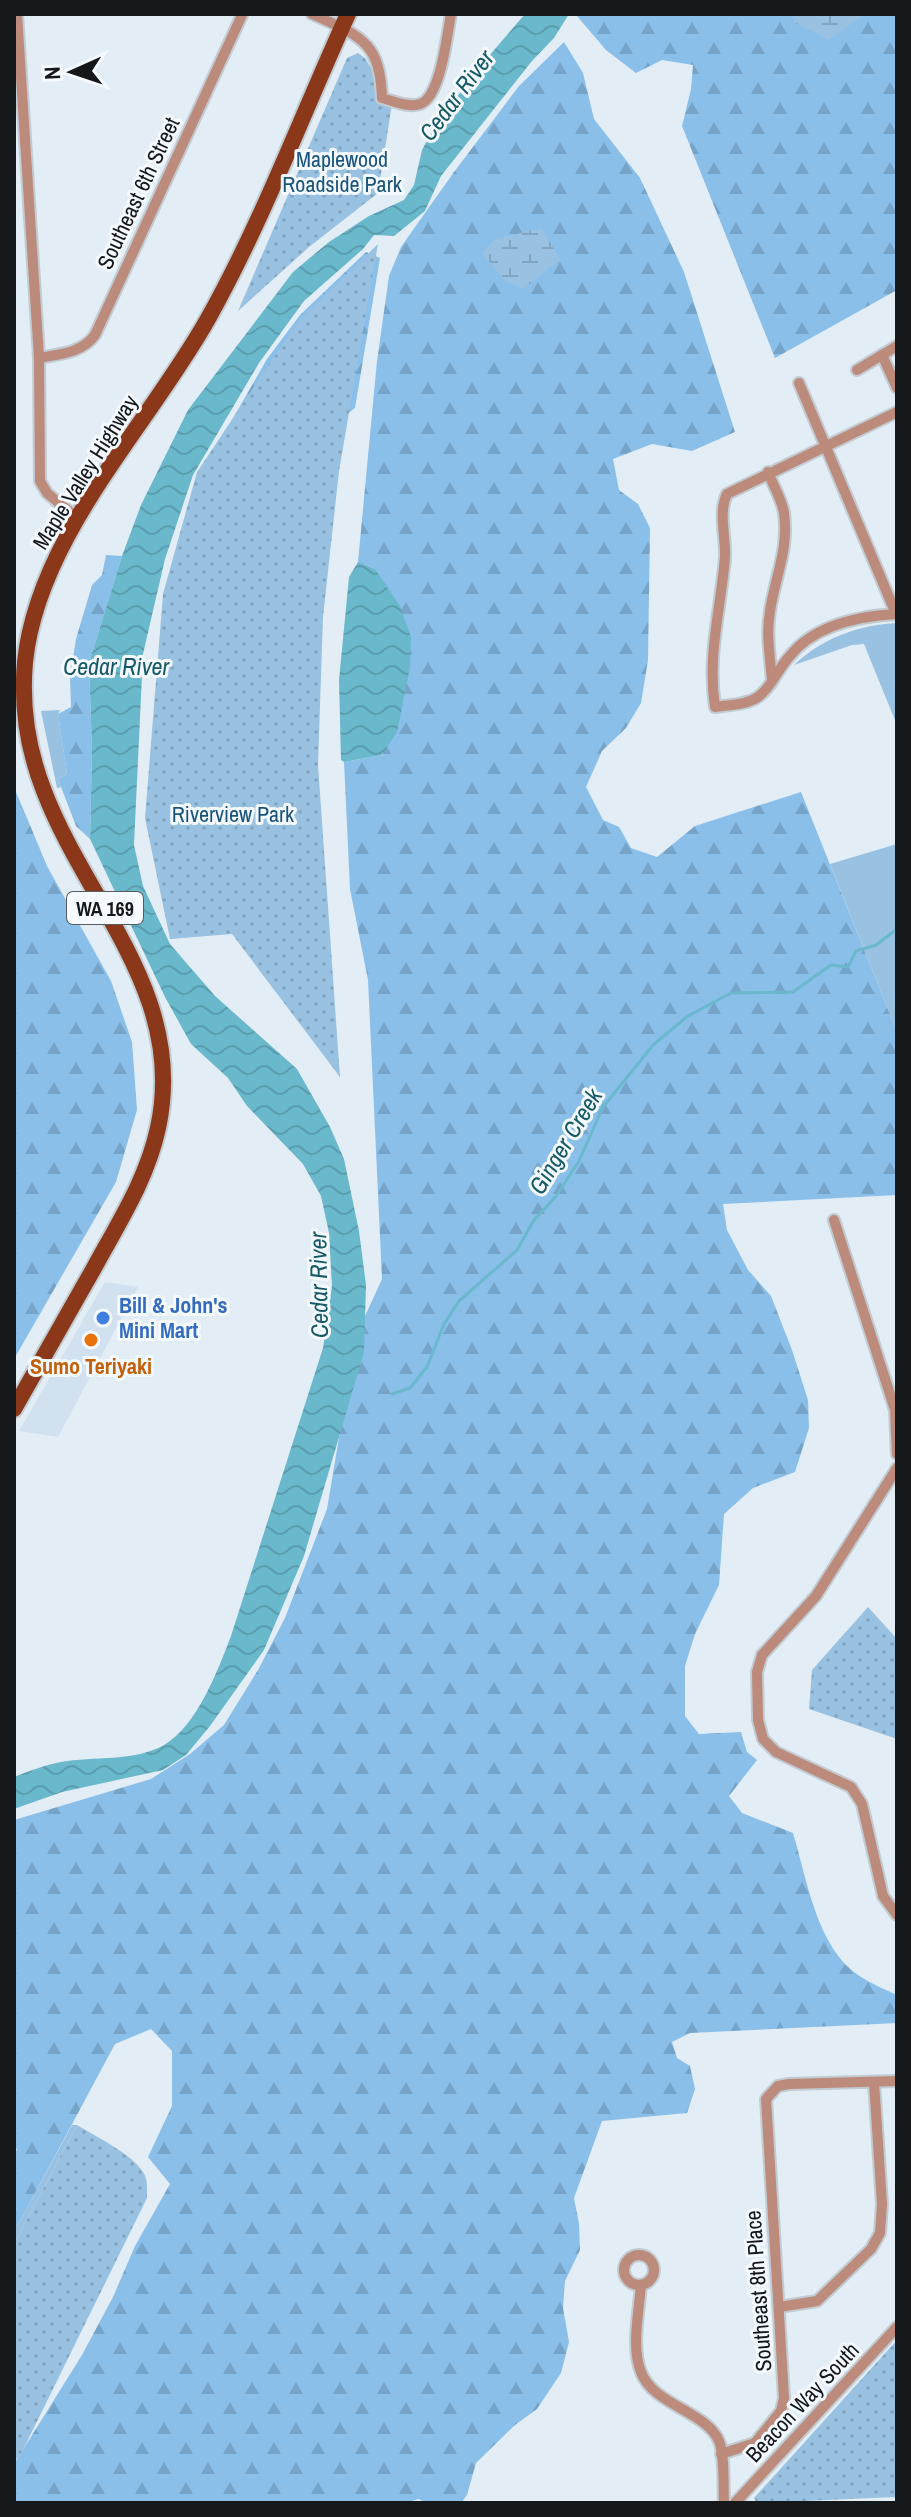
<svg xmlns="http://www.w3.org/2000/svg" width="911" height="2517" font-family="'Archivo Narrow',sans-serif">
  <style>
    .built { fill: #d1e1ef }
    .green { fill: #98c1e2 }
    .forest { fill: url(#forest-firs) }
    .wetland { fill: url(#wetland-marsh) }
    .park { fill: url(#park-dots) }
    .water { fill: url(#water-waves) }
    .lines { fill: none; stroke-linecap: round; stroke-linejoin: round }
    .stream { stroke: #69b8cc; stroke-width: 3 }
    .minor-casing { stroke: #c2cbd2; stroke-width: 14 }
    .primary-casing { stroke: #c2cbd2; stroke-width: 20 }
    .minor { stroke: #bc8b7b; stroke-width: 10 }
    .primary { stroke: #8b381a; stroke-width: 16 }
    .shop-dot { fill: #3f7fe0; stroke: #f4faff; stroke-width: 3 }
    .food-dot { fill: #e8710a; stroke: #f4faff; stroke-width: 3 }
    .labels { text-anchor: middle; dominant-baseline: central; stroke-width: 6; stroke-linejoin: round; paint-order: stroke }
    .shield { fill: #f4faff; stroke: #585c5f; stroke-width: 2 }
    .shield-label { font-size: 20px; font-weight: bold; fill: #15181b }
    .park-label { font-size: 22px; fill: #19547d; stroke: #f4faff }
    .street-label { font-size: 22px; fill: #15181b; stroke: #f4faff }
    .shop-label { font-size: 22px; font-weight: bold; fill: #366cbe; stroke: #f4faff; text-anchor: start }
    .food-label { font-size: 22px; font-weight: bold; fill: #c56008; stroke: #f4faff }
    .water-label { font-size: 24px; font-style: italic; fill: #165967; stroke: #f4faff }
  </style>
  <defs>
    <pattern id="forest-firs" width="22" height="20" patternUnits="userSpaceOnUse" patternTransform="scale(2)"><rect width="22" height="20" fill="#8abfea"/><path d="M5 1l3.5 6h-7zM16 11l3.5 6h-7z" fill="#76a3c8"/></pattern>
    <pattern id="wetland-marsh" width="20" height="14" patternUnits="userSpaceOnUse" patternTransform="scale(2)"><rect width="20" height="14" fill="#98c1e2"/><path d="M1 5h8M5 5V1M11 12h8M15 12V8" fill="none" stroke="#82a5c1"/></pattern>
    <pattern id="park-dots" width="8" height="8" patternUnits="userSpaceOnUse" patternTransform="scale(2)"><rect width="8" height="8" fill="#98c1e2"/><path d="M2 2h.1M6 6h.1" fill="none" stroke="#82a5c1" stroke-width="1.8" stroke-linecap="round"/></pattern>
    <pattern id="water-waves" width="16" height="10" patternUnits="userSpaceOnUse" patternTransform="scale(2)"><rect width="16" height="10" fill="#69b8cc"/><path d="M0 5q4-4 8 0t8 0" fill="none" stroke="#5a9daf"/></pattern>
  </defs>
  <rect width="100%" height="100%" fill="#e3edf5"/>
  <path class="built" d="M105 1282 138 1287 58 1437 19 1431Z"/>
  <g class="green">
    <path d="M897 623V725L864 644 852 645 794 665C823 638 858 625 897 623Z"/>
    <path d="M60 710 58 714 67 774 58 779 61 787 57 788 41 711Z"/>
    <path d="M897 844V1032L830 864Z"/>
    <path d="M72 2125H77L14 2244V2228L20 2221Z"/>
  </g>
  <g class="forest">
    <path d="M578 14H897V290L775 358 682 126 691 89 693 65 662 60 636 73 606 50 577 16Z"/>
    <path d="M564 42 583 73 594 119 640 178 684 272 735 432 692 451 652 444 613 459 619 490 638 504 650 528 648 660 641 703 626 728 602 751 586 787 603 820 619 827 631 848 657 857 695 826 801 792 897 1032V1195L723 1204 727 1230 748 1270 771 1296 792 1350 808 1400 809 1428 795 1472 753 1488 724 1514 719 1585 695 1634 685 1666V1716L699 1734 741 1732 747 1752 757 1760 729 1796 742 1813 793 1833C805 1873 813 1923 839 1957 853 1976 877 1986 897 1995V2023L690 2033 672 2042 677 2058 690 2066 695 2089 687 2113 602 2121 574 2198 579 2224 580 2250 565 2281 563 2308 569 2342 561 2373 537 2409 515 2425 476 2463 467 2495 461 2503H428L418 2499 406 2503H14V2464L82 2355 113 2297 135 2246 170 2184 148 2157 172 2106V2051L151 2029 115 2044 20 2221 14 2228V2155L17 2149 14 2147V1820L151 1779 190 1754 224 1725 258 1670 285 1618 327 1509 356 1336 382 1279 368 980 350 889 344 762 383 755 375 569 358 562 377 361 389 276 401 247 454 172 519 86Z"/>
    <path d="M366 252 380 258 355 408 336 422 200 476 267 359 300 315Z"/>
    <path d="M106 555 122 556 89 663 92 751 90 839 76 826 58 779 67 774 58 714 71 707 70 676 76 639 92 585 102 575Z"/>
    <path d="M14 787 47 866 111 981 132 1042 137 1110 116 1182 14 1359Z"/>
  </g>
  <g class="wetland">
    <path d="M791 14H865L829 40 795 23Z"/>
    <path d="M542 228 560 260 523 289 504 280 482 253 495 239Z"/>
  </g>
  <g class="park">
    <path d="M358 53 365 58 392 104 378 193 309 247 238 311 347 58Z"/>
    <path d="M378 244 339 471 323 617 318 765 340 1077 232 934 170 939 145 818 163 594 197 472 298 321Z"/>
    <path d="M868 1607 897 1639V1739L809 1709 812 1670Z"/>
    <path d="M77 2125C95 2136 132 2154 143 2172 148 2179 147 2190 147 2198L21 2454 14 2462V2244Z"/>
    <path d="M897 2340V2497L757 2503 754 2498Z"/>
  </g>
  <g class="water">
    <path d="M525 14H569L554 38 532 61 441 176 425 211 394 236 374 235 363 249 304 301 259 363 193 475 165 559 143 654 134 845 143 886 170 944 215 996 297 1069 330 1127 344 1159 359 1231 366 1285 364 1352 304 1556 264 1650 210 1726 186 1755 163 1770 62 1792 14 1809V1777C29 1771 45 1765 61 1762 93 1756 135 1762 164 1745 197 1726 218 1670 231 1636L323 1348 332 1286 329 1233 321 1196 303 1164 247 1106 228 1078 191 1044 165 997 90 839 92 751 89 663 122 556 141 505 188 410 293 272 329 242 369 216 404 200 414 185 422 150 435 126 477 70Z"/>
    <path d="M358 562 375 569 400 606 411 637 410 667 397 732 382 755 344 762 341 760 339 680 349 577Z"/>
  </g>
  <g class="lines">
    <path class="stream" d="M392 1394 410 1388 427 1367 444 1324 459 1301 517 1250 534 1220 556 1196 579 1161 603 1107 654 1044 688 1016 731 993 793 992 831 965 848 967 856 951 876 945 897 929"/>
    <g class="minor-casing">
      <g id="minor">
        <path d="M17 14 39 358 40 481 47 493 78 519"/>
        <path d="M312 14C360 36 380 41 382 98 393 101 409 108 420 104 441 97 447 34 451 14"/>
        <path d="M882 355 897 388"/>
        <path d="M39 358C60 354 82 353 95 335L242 15"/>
        <path d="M857 370 897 346"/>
        <path d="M799 383 896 614"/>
        <path d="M897 412 727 494C718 512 726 537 725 557 721 608 707 655 715 707 728 705 746 705 758 697 771 688 778 669 789 657 814 625 858 616 897 614"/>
        <path d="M768 472C773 485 782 500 784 513 789 550 775 577 770 611 766 634 770 657 772 680"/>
        <path d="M834 1220 895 1410 897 1454"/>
        <path d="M897 1468 816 1596 762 1655 757 1672 758 1720 763 1739 776 1752 851 1787 862 1804 883 1896 897 1915"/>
        <circle cx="639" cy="2270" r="15"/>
        <path d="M641 2285C639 2312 631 2347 641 2372 653 2405 706 2411 719 2441 725 2455 723 2487 724 2503"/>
        <path d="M779 2307 817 2301 871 2249 880 2233 882 2204 874 2082"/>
        <path d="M721 2454 755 2443 781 2411 784 2398 766 2099 778 2086 789 2084 897 2081"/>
        <path d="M735 2503 897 2327"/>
      </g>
    </g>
    <g class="primary-casing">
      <path id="primary" d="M14 1409C41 1362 67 1315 94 1268 119 1222 147 1179 158 1128 187 995 87 904 44 791 28 750 21 706 25 662 38 535 149 425 209 317 263 220 302 115 348 14"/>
    </g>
    <use href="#minor" class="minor"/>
    <use href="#primary" class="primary"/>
  </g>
  <circle class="shop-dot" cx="103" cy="1318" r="8"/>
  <circle class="food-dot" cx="91" cy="1340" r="8"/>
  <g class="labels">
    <rect class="shield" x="67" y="892" width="76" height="32" rx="6"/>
    <g class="shield-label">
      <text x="105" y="908">WA 169</text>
    </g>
    <g class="park-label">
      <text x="342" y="159">Maplewood<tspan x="342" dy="25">Roadside Park</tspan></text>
      <text x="233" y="814">Riverview Park</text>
    </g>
    <g class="street-label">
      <text transform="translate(138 193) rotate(-65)">Southeast 6th Street</text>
      <text transform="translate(85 472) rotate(-58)">Maple Valley Highway</text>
      <text transform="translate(758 2291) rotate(-94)">Southeast 8th Place</text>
      <text transform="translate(802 2402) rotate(-47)">Beacon Way South</text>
    </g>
    <g class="shop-label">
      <text x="119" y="1305">Bill &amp; John's<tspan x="119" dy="25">Mini Mart</tspan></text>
    </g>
    <g class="food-label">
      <text x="91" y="1366">Sumo Teriyaki</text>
    </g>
    <g class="water-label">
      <text transform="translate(456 95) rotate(-53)">Cedar River</text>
      <text x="116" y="666">Cedar River</text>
      <text transform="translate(565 1141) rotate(-59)">Ginger Creek</text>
      <text transform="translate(318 1285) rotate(-91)">Cedar River</text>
    </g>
  </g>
  <rect width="911" height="2517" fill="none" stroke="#15181b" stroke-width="32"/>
  <g transform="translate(72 72) rotate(267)" stroke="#f4faff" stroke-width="6" paint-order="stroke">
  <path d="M0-6L14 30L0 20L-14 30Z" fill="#15181b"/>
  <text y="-12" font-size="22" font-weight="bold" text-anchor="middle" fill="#15181b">N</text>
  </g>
</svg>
